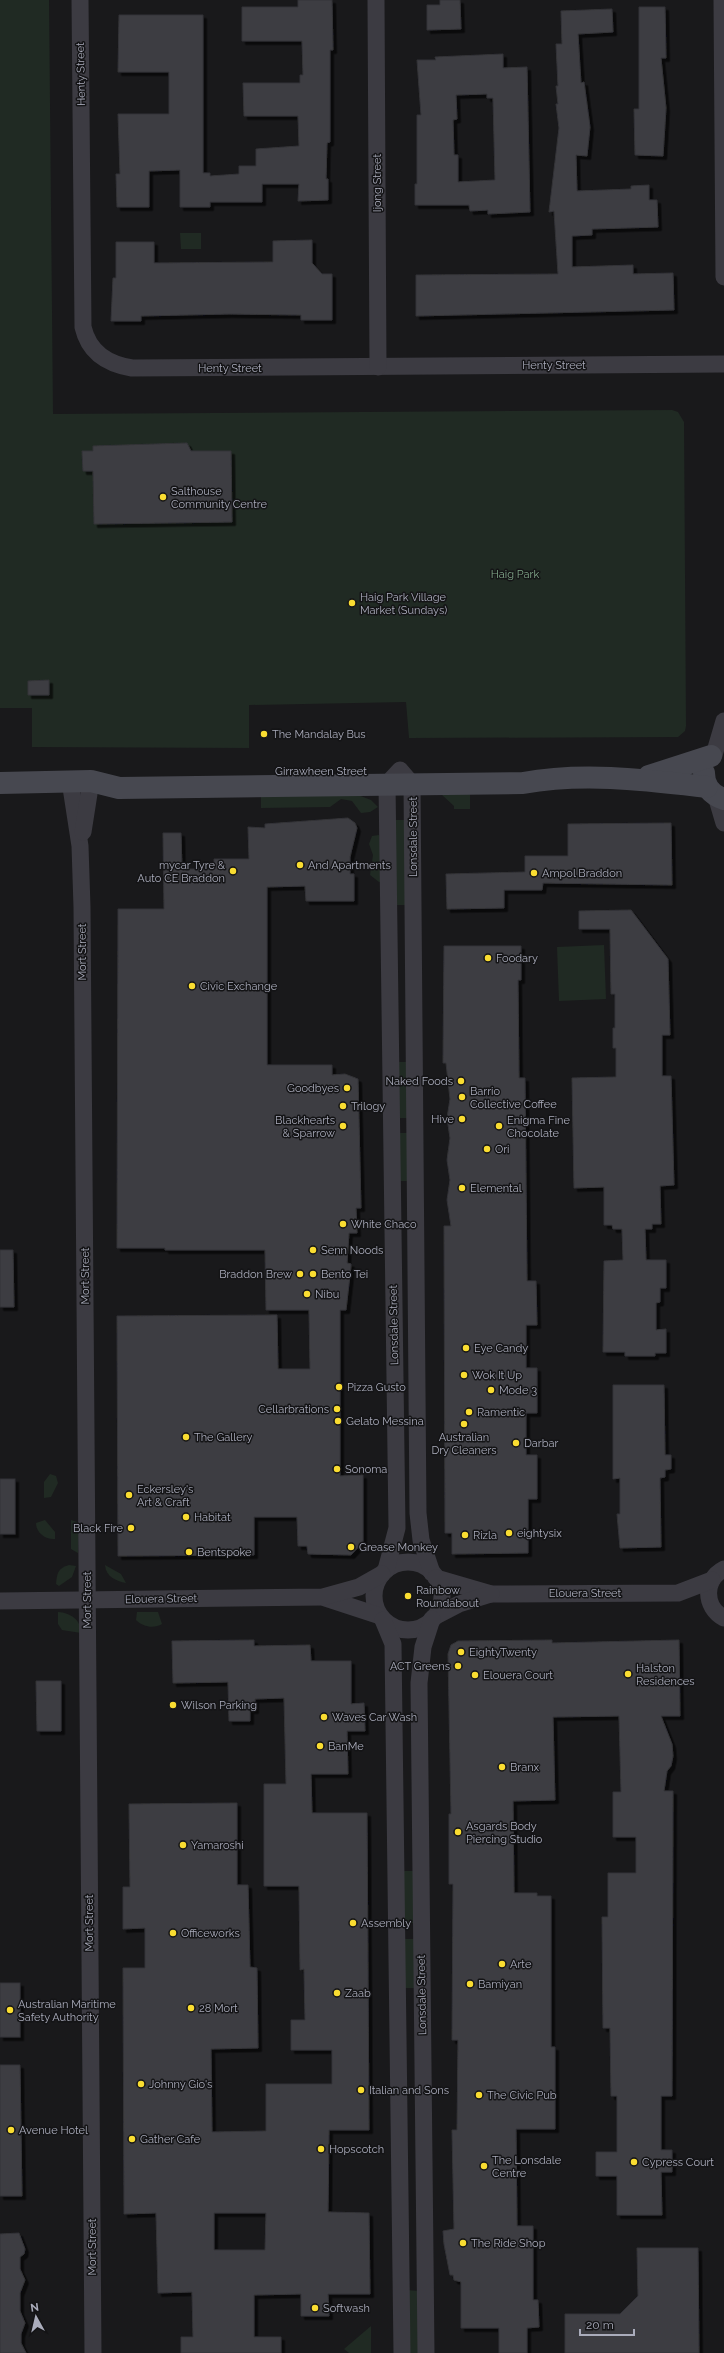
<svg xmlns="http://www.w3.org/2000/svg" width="724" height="2353" font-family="Raleway,sans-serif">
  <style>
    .green { fill: #202a23 }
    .building { fill: #3e3e43; stroke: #333337; fill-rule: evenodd; filter: url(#shadow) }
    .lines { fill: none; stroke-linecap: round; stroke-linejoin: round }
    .street { stroke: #3c3b42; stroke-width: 17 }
    .secondary { stroke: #474850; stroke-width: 22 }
    .poi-dot { fill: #fadd31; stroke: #141416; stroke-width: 1.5 }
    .labels { text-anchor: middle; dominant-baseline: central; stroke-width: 3; stroke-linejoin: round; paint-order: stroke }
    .street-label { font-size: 11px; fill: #aaacbb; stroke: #141416 }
    .poi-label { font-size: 11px; fill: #aaacbb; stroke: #141416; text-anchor: start }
    .park-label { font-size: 11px; fill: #81a78a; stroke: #141416 }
  </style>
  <defs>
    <filter id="shadow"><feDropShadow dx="3.5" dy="3.5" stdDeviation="0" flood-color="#0009"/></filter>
  </defs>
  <rect width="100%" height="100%" fill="#19191b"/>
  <g class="green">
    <path d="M0 0H49L53 414 672 410 678 412 684 422 686 726 685 731 678 737 409 738 406 702 249 705V748L32 747V708H0Z"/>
    <path d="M180 233H201V249H181Z"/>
    <path d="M470 791V809H454V806L442 795Z"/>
    <path d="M261 792 358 795 371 800 378 807 370 812 361 813 352 801 341 799 330 807 261 808Z"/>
    <path d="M394 820H407L408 905H394Z"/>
    <path d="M379 835 383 881 379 882 370 875 373 855 369 844 372 836Z"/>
    <path d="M604 945 606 999 559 1001 557 947Z"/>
    <path d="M396 1062H411L410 1118H396Z"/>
    <rect x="396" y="1133" width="15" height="48"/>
    <path d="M50 1474 56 1476 58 1483 51 1497 44 1498V1482Z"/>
    <path d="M45 1520 55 1532V1539C46 1540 36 1533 36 1523Z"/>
    <path d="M71 1520 77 1522 79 1525 78 1553 71 1549Z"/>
    <path d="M69 1565 76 1566 72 1577 59 1586 56 1584C57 1573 58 1568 69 1565Z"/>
    <path d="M105 1565 121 1574 126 1583C116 1581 106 1577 105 1565Z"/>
    <path d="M58 1612C70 1613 81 1619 81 1633L62 1630 58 1624Z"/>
    <path d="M137 1612H158L162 1624C154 1629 143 1627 136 1620Z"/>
    <path d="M404 1871H417L416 1923H404Z"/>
    <path d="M402 1939H417V1988H401Z"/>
    <path d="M406 2290 420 2291 419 2353H406Z"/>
    <path d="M371 2326V2353H349L344 2349Z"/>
  </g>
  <g class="building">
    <path d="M298 0H332L333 50H330V142L327 143 326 179H328V200L298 201 299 184H262V202H210V207H180V170L149 171V207H117L116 174H120L118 114H169V72H118L119 15H203V173H210V176L239 174V166H256V149L299 146 298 116H244L243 83H300V75H303L302 41H242V7H298Z"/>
    <path d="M440 0H460L461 29 427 30V5H440Z"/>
    <path d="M639 7H665L666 58H661L666 108 663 156 635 155 634 109H639Z"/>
    <path d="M612 9 613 32 578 34 581 83 584 82 590 127 587 156 576 155 577 191 631 189V186L649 185V200H657L658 227 592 229V235L572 236V267L633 265V274L673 273 674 310 416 316V275L558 274 554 211 549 212 559 128 556 104H558L556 86H558L556 44H562L561 11Z"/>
    <path d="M503 54V68L527 67 530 212 488 214V210L470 211 469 205H415V184H417V115H421L417 60H436L435 57ZM487 94V98H493L495 180 458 182V155H454L453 120 457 119 456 95Z"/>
    <path d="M312 240V263L322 274H332V320H301V315L229 314 141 316V321H111L113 278H116V242H154V263L273 262V241Z"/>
    <path d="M187 443 191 451H231L232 522 94 524 93 471H83L82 451H93V446Z"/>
    <path d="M49 680V695H28V681Z"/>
    <path d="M348 818 355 823 357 828 350 857V874H354V901H306L305 886 267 887V1065H332V1075L345 1074 358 1079 361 1208H356L357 1233H349L347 1263 351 1264V1266L346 1310H340V1476L363 1475V1542L351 1555 308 1554 307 1546H298L297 1517H254V1555L118 1556 117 1316 277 1315 278 1369H310L309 1310H266L265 1250H165V1248H117L118 909H164L163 833H181L182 869H214V859H249L248 827 265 828V824Z"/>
    <path d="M671 823 672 885 543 883 542 890H504V908L447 909 446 874 525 872V856H568V824Z"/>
    <path d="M631 910 668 959 670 1035H662V1076H671L674 1185 660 1186 661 1224H652V1229H645L646 1260H666V1288H660V1302L656 1303V1330L666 1329V1353H655V1356H625V1352H603L604 1261 623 1260 622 1229H613L612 1225H604V1187L574 1188 572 1078 616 1077V1048H613V1028H615V994H611L610 929H579V911Z"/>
    <path d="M444 946H521V980H518L519 1078H525L527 1281H536L537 1325H526V1368H537V1413H526V1455H537V1499H528V1553L452 1554V1533H445L444 1226H451L447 1200 450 1180 447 1160 450 1138 447 1118 450 1099 446 1063H443Z"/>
    <path d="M0 1250H13L14 1307H0Z"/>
    <path d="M613 1385H664L665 1455H671V1469L665 1470V1477L660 1478 661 1547 620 1548 617 1514H620V1478L613 1479Z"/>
    <rect x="0" y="1479" width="15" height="55"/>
    <path d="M254 1640V1646L310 1645 311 1661H351V1704L364 1703 365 1731H347L348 1774H311L312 1813H367L369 2130H329L328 2212 369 2213 370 2294H328L329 2316H301V2294L254 2295V2337H281V2353H181V2337H193L192 2292 158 2293 156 2213 124 2214 123 1968H145V1928L123 1929V1887H130L129 1804 237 1803V1885H248L250 1967 257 1968 258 2048 211 2049 212 2132 266 2131V2084H332V2050H291V2020H305L304 1969 300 1970 299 1886H264V1784H286L284 1698 255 1699V1710H250V1721H229L228 1682 173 1683 172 1641ZM214 2213H266L265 2250H214Z"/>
    <path d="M552 1640V1643L679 1640 680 1716H661L672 1744 673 1756 671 1766 667 1771 664 1791H673L672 2096H661V2150H672V2172H661L662 2215H617V2176H596V2152H617V2096H611L610 2028H603L602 1917H608V1873H636V1837H613V1792H621L619 1716 553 1717 555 1800 513 1801 514 1893H537V1896H551V2047H555V2129H516L517 2226H533V2300H538L539 2327 527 2328V2353H499V2328H461V2282L454 2280 453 2275H450L444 2244 443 2231 454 2229 452 2130H457L458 2040H452L453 1884H449V1814H451L448 1654 451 1645 458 1641Z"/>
    <path d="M36 1681H61V1731H37Z"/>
    <rect x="0" y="1983" width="20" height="54"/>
    <path d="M0 2065H20L22 2196H0Z"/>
    <path d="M19 2233 25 2249 24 2254 20 2257V2269L25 2280 20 2293V2311L25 2323 21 2334V2343L26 2353H0V2234Z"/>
    <path d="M637 2248H698L699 2353H565V2314H620L638 2296Z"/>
  </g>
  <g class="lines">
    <g class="street">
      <path d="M80 0 83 327C89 353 108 364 132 368L724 364"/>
      <path d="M376 0 378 367"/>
      <path d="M722 0 724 277"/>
      <path d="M714 755 724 721"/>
      <path d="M70 781 80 846 82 907 93 2353"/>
      <path d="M716 796 724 823"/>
      <path d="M83 832 91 781"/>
      <circle cx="408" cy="1596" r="34"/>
      <path d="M724 1569C703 1580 704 1607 724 1618"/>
      <path d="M386 1570 397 1528 387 784 400 770 412 784 418 1513 421 1540 432 1573"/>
      <path d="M436 1578 491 1594 678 1593 712 1580"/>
      <path d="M325 1598 380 1616"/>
      <path d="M0 1601 323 1597 359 1587 382 1574"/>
      <path d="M434 1617 459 1604 491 1594"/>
      <path d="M383 1620 393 1644 402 2353"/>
      <path d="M426 2353 419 1683 423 1647 432 1619"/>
    </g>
    <g class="secondary">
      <path d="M704 773C704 786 711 795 724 799"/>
      <path d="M649 776 711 756"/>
      <path d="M0 783 91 781 119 788 523 783C584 772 646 780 707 787"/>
    </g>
  </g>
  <g class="poi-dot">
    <circle cx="163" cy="497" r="4"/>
    <circle cx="352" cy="603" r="4"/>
    <circle cx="264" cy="734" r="4"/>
    <circle cx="300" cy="865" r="4"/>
    <circle cx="233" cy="871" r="4"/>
    <circle cx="534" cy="873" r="4"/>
    <circle cx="488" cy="958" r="4"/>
    <circle cx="192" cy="986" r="4"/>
    <circle cx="461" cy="1081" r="4"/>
    <circle cx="347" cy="1088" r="4"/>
    <circle cx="462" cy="1097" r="4"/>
    <circle cx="343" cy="1106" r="4"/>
    <circle cx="462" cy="1119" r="4"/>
    <circle cx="343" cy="1126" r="4"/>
    <circle cx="499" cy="1126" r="4"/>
    <circle cx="487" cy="1149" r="4"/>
    <circle cx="462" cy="1188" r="4"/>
    <circle cx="343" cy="1224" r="4"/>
    <circle cx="313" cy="1250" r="4"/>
    <circle cx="300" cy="1274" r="4"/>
    <circle cx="313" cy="1274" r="4"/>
    <circle cx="307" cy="1294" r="4"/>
    <circle cx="466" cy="1348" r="4"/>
    <circle cx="464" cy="1375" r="4"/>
    <circle cx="339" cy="1387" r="4"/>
    <circle cx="491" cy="1390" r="4"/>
    <circle cx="337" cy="1409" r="4"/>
    <circle cx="469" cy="1412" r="4"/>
    <circle cx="338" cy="1421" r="4"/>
    <circle cx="464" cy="1424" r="4"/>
    <circle cx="186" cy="1437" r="4"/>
    <circle cx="516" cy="1443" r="4"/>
    <circle cx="337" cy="1469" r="4"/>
    <circle cx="129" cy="1495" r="4"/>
    <circle cx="186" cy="1517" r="4"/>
    <circle cx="131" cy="1528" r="4"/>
    <circle cx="509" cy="1533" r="4"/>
    <circle cx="465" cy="1535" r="4"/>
    <circle cx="351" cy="1547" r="4"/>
    <circle cx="189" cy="1552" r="4"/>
    <circle cx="408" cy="1596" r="4"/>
    <circle cx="461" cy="1652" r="4"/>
    <circle cx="458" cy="1666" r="4"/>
    <circle cx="628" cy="1674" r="4"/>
    <circle cx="475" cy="1675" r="4"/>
    <circle cx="173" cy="1705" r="4"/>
    <circle cx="324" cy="1717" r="4"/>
    <circle cx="320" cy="1746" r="4"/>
    <circle cx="502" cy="1767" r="4"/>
    <circle cx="458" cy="1832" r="4"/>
    <circle cx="183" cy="1845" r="4"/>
    <circle cx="353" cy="1923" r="4"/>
    <circle cx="173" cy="1933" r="4"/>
    <circle cx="502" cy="1964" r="4"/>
    <circle cx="470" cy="1984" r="4"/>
    <circle cx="337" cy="1993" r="4"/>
    <circle cx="191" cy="2008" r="4"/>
    <circle cx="10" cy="2010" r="4"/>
    <circle cx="141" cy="2084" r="4"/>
    <circle cx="361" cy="2090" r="4"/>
    <circle cx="479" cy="2095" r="4"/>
    <circle cx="11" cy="2130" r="4"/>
    <circle cx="132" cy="2139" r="4"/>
    <circle cx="321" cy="2149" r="4"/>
    <circle cx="634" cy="2162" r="4"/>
    <circle cx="484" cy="2166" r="4"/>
    <circle cx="463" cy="2243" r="4"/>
    <circle cx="315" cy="2308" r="4"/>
  </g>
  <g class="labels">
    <g class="street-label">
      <text transform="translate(81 74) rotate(-91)">Henty Street</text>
      <text transform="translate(377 183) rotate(-90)">Ijong Street</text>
      <text x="554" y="365">Henty Street</text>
      <text x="230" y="368">Henty Street</text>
      <text x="321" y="771">Girrawheen Street</text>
      <text transform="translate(413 837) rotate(-90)">Lonsdale Street</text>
      <text transform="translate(82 952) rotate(-90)">Mort Street</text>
      <text transform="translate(85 1276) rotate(-90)">Mort Street</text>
      <text transform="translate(394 1325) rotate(-91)">Lonsdale Street</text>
      <text x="585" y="1593">Elouera Street</text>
      <text transform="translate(161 1599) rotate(-1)">Elouera Street</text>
      <text transform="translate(87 1600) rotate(-90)">Mort Street</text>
      <text transform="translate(89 1923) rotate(-90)">Mort Street</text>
      <text transform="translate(422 1995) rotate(-91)">Lonsdale Street</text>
      <text transform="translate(92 2247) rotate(-90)">Mort Street</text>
    </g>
    <g class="poi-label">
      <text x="171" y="491">Salthouse<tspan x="171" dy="13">Community Centre</tspan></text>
      <text x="360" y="597">Haig Park Village<tspan x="360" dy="13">Market (Sundays)</tspan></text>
      <text x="272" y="734">The Mandalay Bus</text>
      <text x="225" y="865" text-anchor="end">mycar Tyre &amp;<tspan x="225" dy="13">Auto CE Braddon</tspan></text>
      <text x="308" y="865">And Apartments</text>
      <text x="542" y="873">Ampol Braddon</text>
      <text x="496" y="958">Foodary</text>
      <text x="200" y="986">Civic Exchange</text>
      <text x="453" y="1081" text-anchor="end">Naked Foods</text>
      <text x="339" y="1088" text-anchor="end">Goodbyes</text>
      <text x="470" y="1091">Barrio<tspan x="470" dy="13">Collective Coffee</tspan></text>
      <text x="351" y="1106">Trilogy</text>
      <text x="454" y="1119" text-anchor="end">Hive</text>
      <text x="335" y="1120" text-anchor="end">Blackhearts<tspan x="335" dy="13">&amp; Sparrow</tspan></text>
      <text x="507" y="1120">Enigma Fine<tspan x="507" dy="13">Chocolate</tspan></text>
      <text x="495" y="1149">Ori</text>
      <text x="470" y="1188">Elemental</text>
      <text x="351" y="1224">White Chaco</text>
      <text x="321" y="1250">Senn Noods</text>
      <text x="292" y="1274" text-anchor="end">Braddon Brew</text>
      <text x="321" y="1274">Bento Tei</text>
      <text x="315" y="1294">Nibu</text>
      <text x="474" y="1348">Eye Candy</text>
      <text x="472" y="1375">Wok It Up</text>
      <text x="347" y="1387">Pizza Gusto</text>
      <text x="499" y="1390">Mode 3</text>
      <text x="329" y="1409" text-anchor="end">Cellarbrations</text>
      <text x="477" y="1412">Ramentic</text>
      <text x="346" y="1421">Gelato Messina</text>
      <text x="194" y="1437">The Gallery</text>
      <text x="464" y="1437" text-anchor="middle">Australian<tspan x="464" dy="13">Dry Cleaners</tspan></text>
      <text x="524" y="1443">Darbar</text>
      <text x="345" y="1469">Sonoma</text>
      <text x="137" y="1489">Eckersley's<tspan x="137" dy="13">Art &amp; Craft</tspan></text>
      <text x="194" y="1517">Habitat</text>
      <text x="123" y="1528" text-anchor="end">Black Fire</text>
      <text x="517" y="1533">eightysix</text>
      <text x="473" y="1535">Rizla</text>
      <text x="359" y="1547">Grease Monkey</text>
      <text x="197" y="1552">Bentspoke</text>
      <text x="416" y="1590">Rainbow<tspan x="416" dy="13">Roundabout</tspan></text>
      <text x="469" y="1652">EightyTwenty</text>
      <text x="450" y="1666" text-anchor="end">ACT Greens</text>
      <text x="636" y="1668">Halston<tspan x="636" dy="13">Residences</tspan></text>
      <text x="483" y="1675">Elouera Court</text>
      <text x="181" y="1705">Wilson Parking</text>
      <text x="332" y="1717">Waves Car Wash</text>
      <text x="328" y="1746">BanMe</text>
      <text x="510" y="1767">Branx</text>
      <text x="466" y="1826">Asgards Body<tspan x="466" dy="13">Piercing Studio</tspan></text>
      <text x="191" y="1845">Yamaroshi</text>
      <text x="361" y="1923">Assembly</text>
      <text x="181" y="1933">Officeworks</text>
      <text x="510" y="1964">Arte</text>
      <text x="478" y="1984">Bamiyan</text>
      <text x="345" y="1993">Zaab</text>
      <text x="18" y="2004">Australian Maritime<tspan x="18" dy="13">Safety Authority</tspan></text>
      <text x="199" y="2008">28 Mort</text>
      <text x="149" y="2084">Johnny Gio's</text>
      <text x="369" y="2090">Italian and Sons</text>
      <text x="487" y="2095">The Civic Pub</text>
      <text x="19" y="2130">Avenue Hotel</text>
      <text x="140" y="2139">Gather Cafe</text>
      <text x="329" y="2149">Hopscotch</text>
      <text x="492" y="2160">The Lonsdale<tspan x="492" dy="13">Centre</tspan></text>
      <text x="642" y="2162">Cypress Court</text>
      <text x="471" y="2243">The Ride Shop</text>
      <text x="323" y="2308">Softwash</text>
    </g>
    <g class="park-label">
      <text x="515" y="574">Haig Park</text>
    </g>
  </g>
  <g transform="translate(36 2317) rotate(352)" stroke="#141416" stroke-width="3" paint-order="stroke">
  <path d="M0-3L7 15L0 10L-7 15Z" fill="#aaacbb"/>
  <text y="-6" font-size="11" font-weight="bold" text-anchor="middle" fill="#aaacbb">N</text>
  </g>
  <path d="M580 2329v6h54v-6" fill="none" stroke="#aaacbb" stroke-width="2"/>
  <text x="586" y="2329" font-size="12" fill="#aaacbb" stroke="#141416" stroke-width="3" paint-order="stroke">20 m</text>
</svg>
